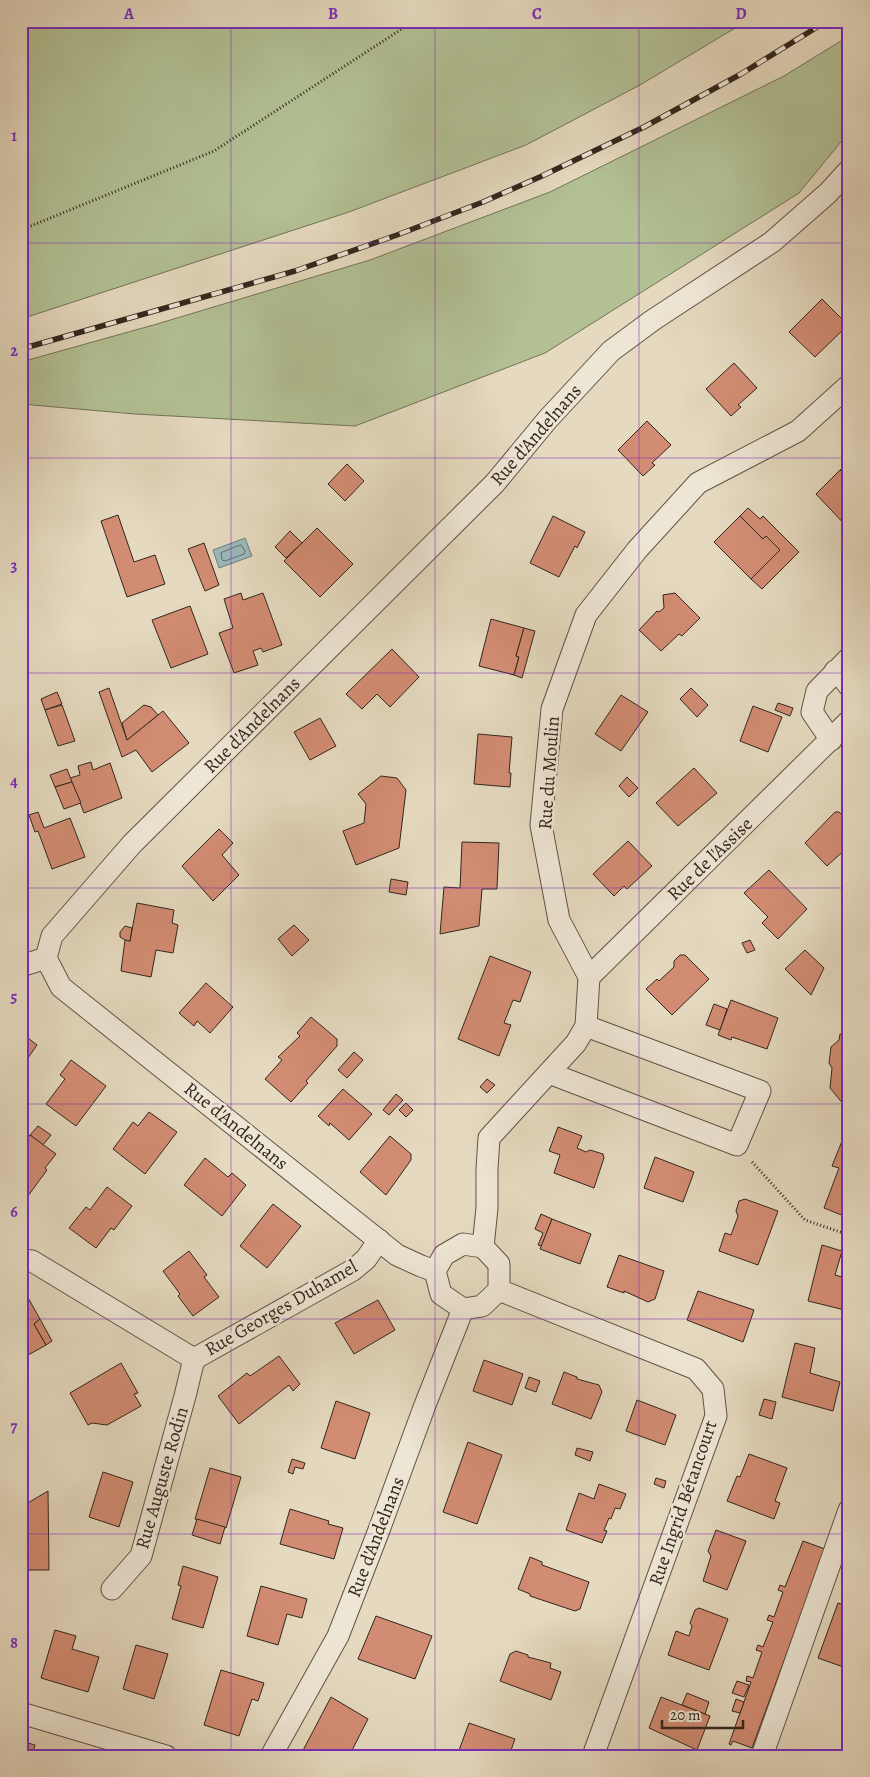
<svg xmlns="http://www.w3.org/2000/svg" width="870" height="1777" font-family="Alegreya,serif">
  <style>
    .green { fill: #b2c094; stroke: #727358 }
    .water { fill: #9ab8bc; stroke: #707e7c }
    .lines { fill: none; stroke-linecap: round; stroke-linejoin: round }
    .shore { stroke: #666f6c; stroke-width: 1 }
    .building { fill: #d28c73; stroke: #32261d }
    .minor-casing { stroke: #5f5346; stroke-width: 23 }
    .path { stroke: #32261d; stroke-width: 3; stroke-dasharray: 1 2.5; stroke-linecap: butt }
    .minor { stroke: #eee6d5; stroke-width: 21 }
    .rail-casing { stroke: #32261d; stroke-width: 5.5 }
    .rail { stroke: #eee6d5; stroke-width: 4; stroke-dasharray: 11; stroke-linecap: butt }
    .grid { fill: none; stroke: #7b2cbf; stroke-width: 1; stroke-opacity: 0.55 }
    .labels { text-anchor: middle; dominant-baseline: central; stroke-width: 5; stroke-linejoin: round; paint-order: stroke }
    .street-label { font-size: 19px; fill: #32261d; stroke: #eee6d5 }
    .neatline { fill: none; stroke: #7b2cbf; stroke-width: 2 }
    .grid-label { font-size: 16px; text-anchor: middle; font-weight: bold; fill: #7b2cbf }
  </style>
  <rect width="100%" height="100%" fill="#e5d9bf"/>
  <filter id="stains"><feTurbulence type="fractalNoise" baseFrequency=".004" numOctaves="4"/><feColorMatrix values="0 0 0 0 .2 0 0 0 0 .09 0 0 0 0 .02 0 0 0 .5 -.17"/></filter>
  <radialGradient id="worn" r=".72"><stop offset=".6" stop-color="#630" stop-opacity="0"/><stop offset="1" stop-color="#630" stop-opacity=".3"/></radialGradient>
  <g class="green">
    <path d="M21 21H747L640 85 526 145 349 212 21 319Z"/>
    <path d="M849 36V132L799 193 545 353 355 426 135 414 21 404V362L157 324 370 260 550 192 784 76Z"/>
  </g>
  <path class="water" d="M245 538 252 556 219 568 213 550Z"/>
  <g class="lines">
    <path class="shore" d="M241 545 245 551 244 554 225 561 222 560 221 553Z"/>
  </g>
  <g class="building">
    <path d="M822 299 848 325 815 357 789 332Z"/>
    <path d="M734 363 757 388 738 405 741 407 731 416 706 389Z"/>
    <path d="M647 421 671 445 652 463 655 465 643 476 618 450Z"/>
    <path d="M849 462V479L840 470Z"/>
    <path d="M347 464 364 481 345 501 328 484Z"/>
    <path d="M840 470 849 479V529L816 494Z"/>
    <path d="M748 508 760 519 763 516 799 552 762 589 751 579 780 550 766 536 763 539 740 516Z"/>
    <path d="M118 515 134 562 155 555 165 584 127 597 101 521Z"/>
    <path d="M553 516 585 532 577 548 575 546 559 577 530 563Z"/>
    <path d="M740 516 763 539 766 536 780 550 751 579 714 542Z"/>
    <path d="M317 528 353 564 320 597 284 561Z"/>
    <path d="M290 531 302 543 286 558 275 547Z"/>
    <path d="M204 543 219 585 205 591 188 549Z"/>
    <path d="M241 593 243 600 263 593 282 645 263 652 261 648 253 651 258 665 234 673 219 633 233 628 224 599Z"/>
    <path d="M675 593 700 618 682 636 679 634 661 651 639 630 657 611 659 612 664 608 663 595Z"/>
    <path d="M190 606 208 654 171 668 152 620Z"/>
    <path d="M491 619 524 628 516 656 519 657 514 675 479 666Z"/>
    <path d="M524 628 535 631 522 678 514 675 519 657 516 656Z"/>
    <path d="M392 649 419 677 390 707 377 694 362 709 346 694Z"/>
    <path d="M109 688 127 740 163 711 189 743 152 772 136 750 122 757 99 692Z"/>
    <path d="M691 688 708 705 697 717 680 699Z"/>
    <path d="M57 692 62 704 45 710 41 699Z"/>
    <path d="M621 695 648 712 621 751 595 734Z"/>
    <path d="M778 703 793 708 790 716 775 710Z"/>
    <path d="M62 705 75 741 58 746 45 710Z"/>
    <path d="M144 705 151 707 158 715 127 740 122 723Z"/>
    <path d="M753 706 782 717 768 752 740 741Z"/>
    <path d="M320 718 336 746 310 760 294 732Z"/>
    <path d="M478 734 512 737 509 773H511L510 787 474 784Z"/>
    <path d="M91 762 93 770 110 763 122 798 84 813 70 778 80 775 78 766Z"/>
    <path d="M694 768 717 793 678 826 656 803Z"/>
    <path d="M67 769 72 782 55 787 50 775Z"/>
    <path d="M381 776 397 778 406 790 399 848 356 865 343 831 364 823 366 804 358 794Z"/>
    <path d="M627 777 638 788 629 797 619 786Z"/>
    <path d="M72 782 81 803 64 809 55 787Z"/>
    <path d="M38 812 44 828 70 818 85 857 52 869 38 831 35 832 29 815Z"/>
    <path d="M835 812H839L849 822V846L827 866 805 843Z"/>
    <path d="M219 829 233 843 222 855 239 875 213 901 182 866Z"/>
    <path d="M628 841 652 866 627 889 624 886 614 896 593 874Z"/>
    <path d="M462 842 499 843 497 889H482L479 926 440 934 444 887 460 888Z"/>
    <path d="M769 870 807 909 778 939 762 923 768 917 744 893Z"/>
    <path d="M391 879 408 882 406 895 389 892Z"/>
    <path d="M137 903 174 910 172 923 178 925 173 953 156 950 151 977 121 971 125 940 130 941Z"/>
    <path d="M294 925 309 940 292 956 278 939Z"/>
    <path d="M125 926 132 928 130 941 125 940 120 937V932Z"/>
    <path d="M750 940 755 950 747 953 742 943Z"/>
    <path d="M805 950 824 968 811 995 785 969Z"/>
    <path d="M680 955H685L709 979 672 1015 646 989 657 979 659 981 674 967V961Z"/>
    <path d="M490 956 531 972 520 1002 513 1000 504 1023 511 1025 499 1056 458 1039Z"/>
    <path d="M206 983 233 1007 210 1033 197 1021 194 1026 179 1013Z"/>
    <path d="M731 1000 778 1018 767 1049 732 1037 731 1040 718 1035Z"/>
    <path d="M714 1004 727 1009 720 1030 706 1025Z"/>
    <path d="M311 1017 337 1039V1046L306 1081 308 1083 291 1102 265 1079 282 1060 278 1057 300 1036 297 1033Z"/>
    <path d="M23 1034 37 1045 21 1068V1036Z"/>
    <path d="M840 1034 849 1035V1111L830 1088 832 1068 829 1063 831 1047 839 1040Z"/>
    <path d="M354 1052 363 1060 347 1078 338 1070Z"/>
    <path d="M71 1060 106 1086 76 1126 46 1104 65 1079 60 1075Z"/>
    <path d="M487 1079 495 1085 487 1093 480 1087Z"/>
    <path d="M343 1089 372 1114 349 1140 330 1123 329 1126 318 1116Z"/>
    <path d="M396 1094 403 1100 389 1115 383 1110Z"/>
    <path d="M406 1103 413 1110 406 1117 399 1110Z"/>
    <path d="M149 1112 177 1132 145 1174 113 1149 133 1122 138 1126Z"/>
    <path d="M38 1126 51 1135 43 1145 30 1135Z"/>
    <path d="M558 1127 582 1136 577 1148 586 1152 590 1150 603 1154 604 1158 594 1188 554 1173 560 1155 549 1151Z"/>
    <path d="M30 1135 56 1154 45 1168 47 1170 25 1200 21 1198V1145Z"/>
    <path d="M390 1136 411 1154V1160L386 1195 360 1172Z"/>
    <path d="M842 1141 849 1144V1218L824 1208 839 1168 832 1166Z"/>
    <path d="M655 1157 694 1172 683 1202 644 1188Z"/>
    <path d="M205 1158 228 1177 232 1173 246 1185 222 1216 184 1185Z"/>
    <path d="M107 1187 132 1206 114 1230 111 1228 96 1248 69 1228 86 1207 90 1210Z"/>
    <path d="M745 1199 778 1211 758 1265 719 1251 725 1233 731 1235 738 1216 736 1211 739 1201Z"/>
    <path d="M273 1204 301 1226 267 1268 240 1246Z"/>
    <path d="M541 1214 552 1219 542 1246 538 1245 543 1233 535 1229Z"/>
    <path d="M552 1219 591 1234 580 1264 540 1249Z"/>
    <path d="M822 1245 842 1251 835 1275 849 1279V1311L808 1301Z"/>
    <path d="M189 1251 207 1275 204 1277 219 1297 193 1316 178 1296 180 1294 163 1271Z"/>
    <path d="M619 1255 664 1271 655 1299 648 1302 624 1291V1293L607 1287Z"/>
    <path d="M698 1291 754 1310 743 1342 687 1320Z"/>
    <path d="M27 1296 40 1319 34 1324 46 1345 21 1359V1300Z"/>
    <path d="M378 1300 395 1330 354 1354 335 1323Z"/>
    <path d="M40 1319 52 1341 46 1345 34 1324Z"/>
    <path d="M795 1343 815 1348 810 1373 840 1382 833 1411 782 1397Z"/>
    <path d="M279 1356 300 1384 293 1391 289 1385 239 1424 218 1396 247 1373 250 1376Z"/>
    <path d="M484 1360 523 1374 512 1405 473 1391Z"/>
    <path d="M121 1363 138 1393 134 1394 141 1406 107 1425 92 1423 88 1425 70 1393Z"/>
    <path d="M564 1372 577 1377V1379L599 1385 602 1392 591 1419 552 1404Z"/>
    <path d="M529 1377 540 1381 536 1392 525 1388Z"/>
    <path d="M764 1399 776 1402 772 1419 759 1415Z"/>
    <path d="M637 1400 676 1415 665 1445 626 1431Z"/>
    <path d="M21 1401H27L23 1466H21Z"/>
    <path d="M336 1401 370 1413 355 1459 321 1448Z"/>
    <path d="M468 1442 502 1455 477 1524 443 1512Z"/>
    <path d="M577 1448 593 1452 590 1461 575 1455Z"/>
    <path d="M749 1454 787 1468 775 1501 780 1503 774 1519 727 1501 737 1476 740 1477Z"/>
    <path d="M292 1459 305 1463 303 1469 295 1467 293 1474 288 1472Z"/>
    <path d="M210 1468 241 1477 226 1528 195 1519Z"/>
    <path d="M103 1472 133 1482 119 1527 89 1517Z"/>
    <path d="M656 1478 666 1481 664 1488 654 1484Z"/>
    <path d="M599 1484 626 1494 620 1509 615 1508 611 1519 609 1518 604 1530 607 1531 602 1543 566 1530 579 1493 594 1499Z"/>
    <path d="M48 1491 49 1570H21V1507Z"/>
    <path d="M290 1509 329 1521 328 1524 343 1528 334 1559 280 1544Z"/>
    <path d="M197 1519 225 1527 220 1544 192 1535Z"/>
    <path d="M716 1530 746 1541 727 1590 703 1581 711 1556 708 1551Z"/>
    <path d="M803 1541 825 1549 752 1748 733 1741 731 1745 729 1744 751 1682 746 1681 747 1676 753 1678 762 1652 756 1650 758 1645 763 1647 773 1622 767 1620 769 1615 774 1617 783 1592 778 1590 780 1585 785 1587Z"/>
    <path d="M530 1557 542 1562V1565L589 1582 580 1609 575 1611 530 1596V1594L518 1589Z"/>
    <path d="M183 1566 218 1577 203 1628 172 1619 181 1586 178 1585Z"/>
    <path d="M261 1586 307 1599 302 1618 287 1614 278 1645 247 1636Z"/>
    <path d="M838 1603 849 1607V1669L818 1658Z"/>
    <path d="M699 1608 728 1619 709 1670 668 1655 676 1631 689 1636 692 1626 690 1623 695 1610Z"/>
    <path d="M376 1616 432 1636 415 1679 358 1659Z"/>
    <path d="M55 1630 76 1636 72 1649 99 1657 88 1692 41 1678Z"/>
    <path d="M136 1645 168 1654 154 1699 123 1689Z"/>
    <path d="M516 1651 528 1655V1657L551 1663 550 1668 561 1672 551 1700 500 1681 510 1654Z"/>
    <path d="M221 1670 264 1683 258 1701 252 1699 239 1736 204 1725Z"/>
    <path d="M737 1681 749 1685 744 1697 732 1693Z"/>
    <path d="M687 1693 709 1702 705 1714 682 1705Z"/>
    <path d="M331 1697 368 1719 349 1756H300Z"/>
    <path d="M661 1697 710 1716 697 1750 649 1728Z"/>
    <path d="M736 1699 744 1702 740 1713 732 1711Z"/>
    <path d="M469 1723 515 1739 509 1756H465L458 1753Z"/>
    <path d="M21 1741 35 1745 32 1756H21Z"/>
  </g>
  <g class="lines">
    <g class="minor-casing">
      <g id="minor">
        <path d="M835 671 842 677 849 686"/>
        <path d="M831 740 812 712 817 691 849 658"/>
        <path d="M21 966 46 958"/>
        <path d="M589 977 849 721"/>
        <path d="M549 1073 737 1145 760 1091 586 1026"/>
        <path d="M463 1244 483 1247 499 1264V1290L482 1306 463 1309 441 1294 435 1271 444 1255Z"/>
        <path d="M483 1247 487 1208V1169L489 1138 576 1043 586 1026 589 977 559 920 541 825 552 709 586 615 637 550 698 483 798 431 849 385"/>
        <path d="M21 1260 32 1261 194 1359 353 1270 366 1259 379 1240"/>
        <path d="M435 1271 421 1266 397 1255 61 987 46 958 52 936 132 844 495 483 548 419 611 351 653 320 772 242 828 193 849 170"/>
        <path d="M499 1290 696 1369 713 1389 716 1416 593 1756"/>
        <path d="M112 1589 141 1556 185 1396 194 1359"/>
        <path d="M21 1713 166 1756"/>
        <path d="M271 1756 338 1636 379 1530 425 1405 463 1309"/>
        <path d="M762 1756 849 1510"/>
      </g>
    </g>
    <g class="path">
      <path d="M21 230 214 151 414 21"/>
      <path d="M752 1162 805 1220 849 1235"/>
    </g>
    <use href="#minor" class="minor"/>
    <g class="rail-casing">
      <path id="rail" d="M21 349 295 271 397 235 483 202 542 176 644 127 741 74 827 21"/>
    </g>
    <use href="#rail" class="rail"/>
  </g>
  <path class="grid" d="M231 21V1756M435 21V1756M639 21V1756M21 243H849M21 458H849M21 673H849M21 888H849M21 1104H849M21 1319H849M21 1534H849"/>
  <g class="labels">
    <g class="street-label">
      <text transform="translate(536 435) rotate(-49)">Rue d'Andelnans</text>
      <text transform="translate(252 725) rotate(-45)">Rue d'Andelnans</text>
      <text transform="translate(549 773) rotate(-86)">Rue du Moulin</text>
      <text transform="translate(710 859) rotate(-44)">Rue de l'Assise</text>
      <text transform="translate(236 1126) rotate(39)">Rue d'Andelnans</text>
      <text transform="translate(281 1308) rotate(-30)">Rue Georges Duhamel</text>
      <text transform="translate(162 1478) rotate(-74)">Rue Auguste Rodin</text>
      <text transform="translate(683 1503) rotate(-71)">Rue Ingrid Bétancourt</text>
      <text transform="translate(376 1537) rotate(-69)">Rue d'Andelnans</text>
    </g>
  </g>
  <rect width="870" height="1777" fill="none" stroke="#e5d9bf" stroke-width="55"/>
  <path d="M662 1720v8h81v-8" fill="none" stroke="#32261d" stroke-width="2.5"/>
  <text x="670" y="1720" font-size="15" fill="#32261d" stroke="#eee6d5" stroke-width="4" paint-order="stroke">20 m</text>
  <rect x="28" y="28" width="814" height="1722" class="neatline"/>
  <g class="grid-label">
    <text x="129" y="19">A</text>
    <text x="333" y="19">B</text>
    <text x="537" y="19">C</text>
    <text x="741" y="19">D</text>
    <text x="14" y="141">1</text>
    <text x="14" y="356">2</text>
    <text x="14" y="571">3</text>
    <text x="14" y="787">4</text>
    <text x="14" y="1002">5</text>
    <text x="14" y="1217">6</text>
    <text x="14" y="1432">7</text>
    <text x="14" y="1648">8</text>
  </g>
  <rect width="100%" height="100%" filter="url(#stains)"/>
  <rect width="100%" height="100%" fill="url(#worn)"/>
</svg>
